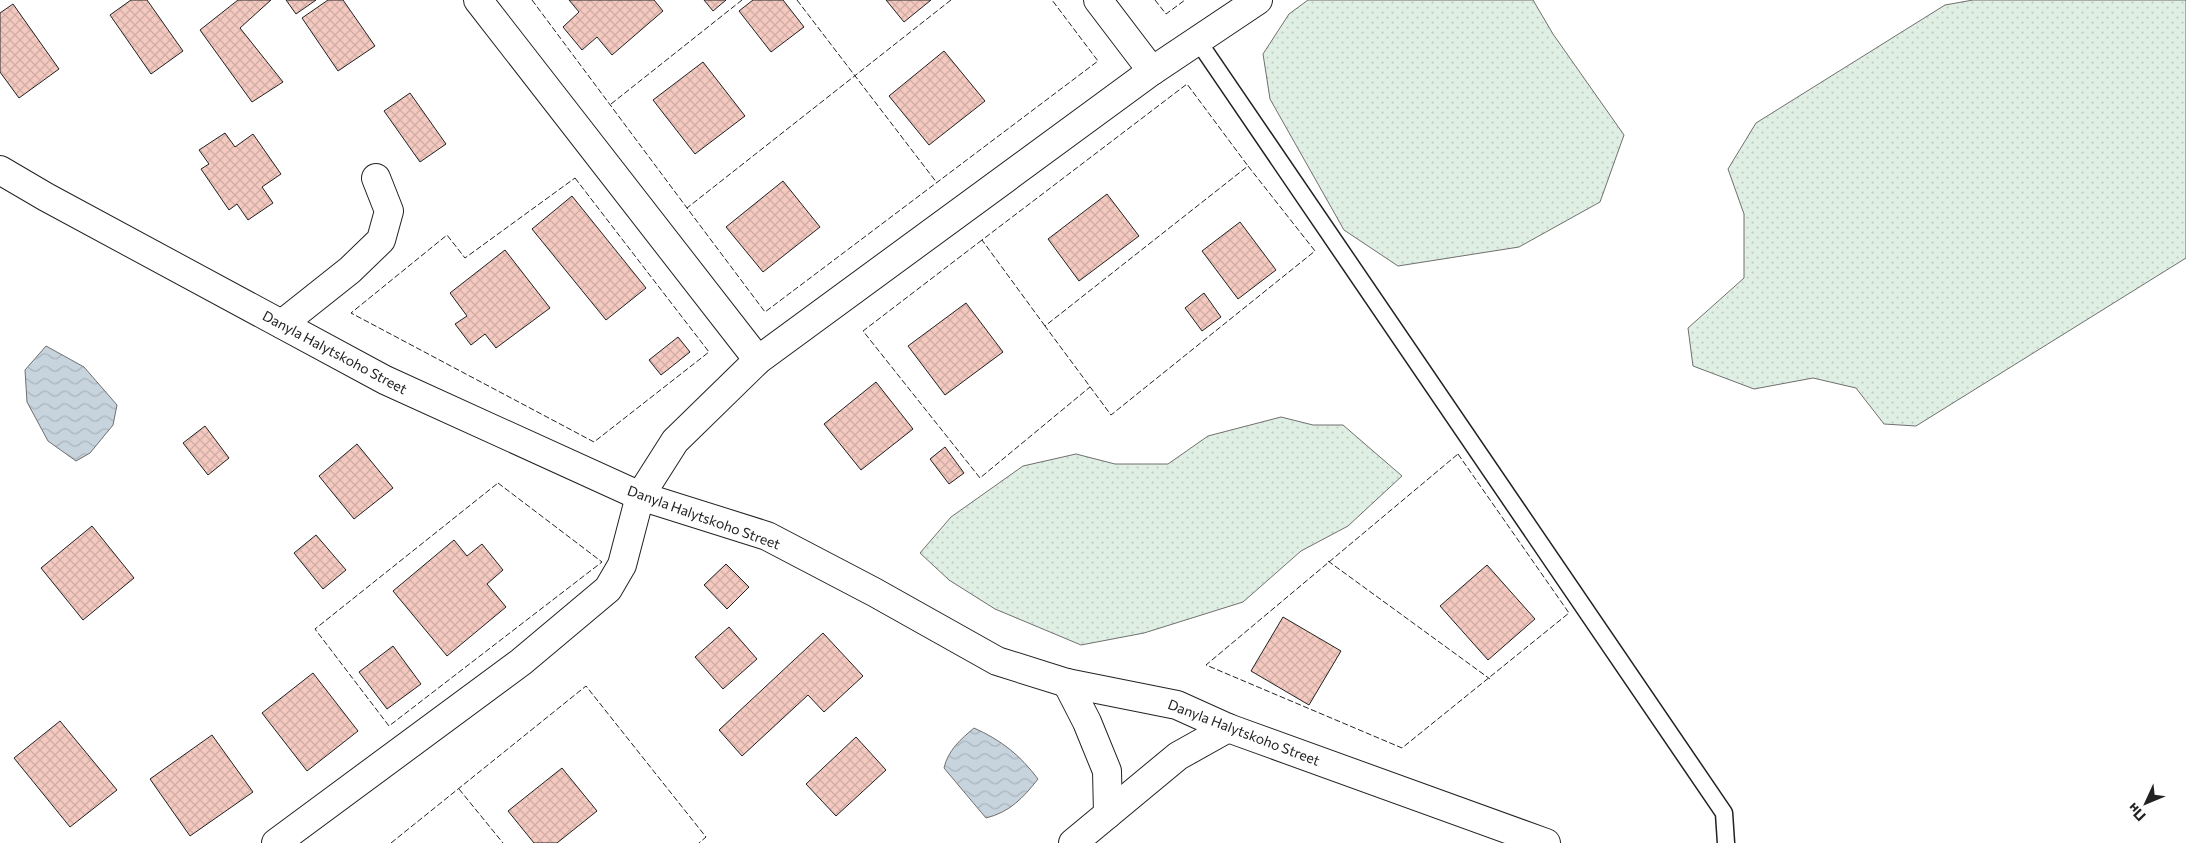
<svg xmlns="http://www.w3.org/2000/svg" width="2186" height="843" font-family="Commissioner,sans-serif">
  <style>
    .grass { fill: url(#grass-dots); stroke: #6f6f6f }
    .water { fill: url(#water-waves); stroke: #6f6f6f }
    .building { fill: url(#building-cross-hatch); stroke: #222 }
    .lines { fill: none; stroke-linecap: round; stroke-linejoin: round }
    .lane-casing { stroke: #222; stroke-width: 19 }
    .street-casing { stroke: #222; stroke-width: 30 }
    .lane { stroke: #fff; stroke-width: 16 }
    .street { stroke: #fff; stroke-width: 28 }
    .fence { stroke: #222; stroke-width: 1; stroke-dasharray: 6 2.5; stroke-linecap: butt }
    .labels { text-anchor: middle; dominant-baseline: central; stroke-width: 4; stroke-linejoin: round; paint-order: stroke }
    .street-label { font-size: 14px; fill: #222; stroke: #fff }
  </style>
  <defs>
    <pattern id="grass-dots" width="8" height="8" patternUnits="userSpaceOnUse" patternTransform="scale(1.25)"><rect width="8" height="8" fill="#e0efe3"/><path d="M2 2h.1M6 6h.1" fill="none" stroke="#c0cdc2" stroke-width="1.8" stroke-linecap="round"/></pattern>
    <pattern id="water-waves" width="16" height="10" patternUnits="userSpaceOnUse" patternTransform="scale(1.25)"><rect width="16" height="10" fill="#c7d3dd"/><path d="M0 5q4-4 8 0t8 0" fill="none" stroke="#abb5bd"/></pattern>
    <pattern id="building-cross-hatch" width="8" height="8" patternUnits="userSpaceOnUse" patternTransform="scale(1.25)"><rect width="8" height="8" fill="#f3c9c0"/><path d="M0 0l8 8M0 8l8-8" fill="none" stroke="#d0aca5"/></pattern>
  </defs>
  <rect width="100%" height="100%" fill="#fff"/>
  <g class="grass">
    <path d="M1308 0H1533L1553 34 1624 135 1600 202 1519 247 1398 266 1344 230 1270 99 1263 54 1289 14Z"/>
    <path d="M1973 0H2186V258L1916 426 1884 424 1856 388 1813 378 1754 389 1693 366 1688 328 1744 278V214L1728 169 1756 123 1945 5Z"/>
    <path d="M1281 417 1313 425H1343L1402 476 1348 526 1301 551 1243 602 1144 633 1081 645 995 609 949 580 920 553 951 517 1023 466 1076 454 1115 464H1168L1208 436Z"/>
  </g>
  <g class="water">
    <path d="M46 346 84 367 117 405 113 425 90 453 76 461 48 441 27 402 25 370Z"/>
    <path d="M974 728C1001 740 1020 755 1038 779 1023 798 1010 812 986 818L944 768C948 750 961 739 974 728Z"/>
  </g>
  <g class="building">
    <path d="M131 0H147L183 51 151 74 110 15Z"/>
    <path d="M238 0H271L240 28 283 82 252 102 200 30Z"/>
    <path d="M286 0H316L296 14Z"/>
    <path d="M328 0H343L375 46 338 71 302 18Z"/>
    <path d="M569 0H654L663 11 612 55 597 37 582 50 563 27 579 12Z"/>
    <path d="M704 0H726L713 11Z"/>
    <path d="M753 0H783L804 27 771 52 739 11Z"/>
    <path d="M886 0H931L904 22Z"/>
    <path d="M13 4 59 69 19 98 0 72V13Z"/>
    <path d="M944 51 985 101 929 145 889 96Z"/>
    <path d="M703 62 745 116 695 154 653 100Z"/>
    <path d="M410 93 446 144 420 162 384 111Z"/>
    <path d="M225 133 235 147 253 134 281 174 262 187 273 203 248 220 237 204 229 210 201 169 209 164 199 150Z"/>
    <path d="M783 181 820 227 763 272 726 227Z"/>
    <path d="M1107 194 1139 236 1079 281 1048 239Z"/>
    <path d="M572 196 646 288 606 320 532 229Z"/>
    <path d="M1240 222 1276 270 1238 299 1202 251Z"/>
    <path d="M505 250 550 308 496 348 485 334 471 345 455 324 467 316 450 293Z"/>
    <path d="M1204 293 1221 317 1202 331 1185 308Z"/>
    <path d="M966 303 1003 352 945 395 908 346Z"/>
    <path d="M678 337 690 352 661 375 649 360Z"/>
    <path d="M876 382 913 429 861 470 824 424Z"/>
    <path d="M205 426 229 458 208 475 183 443Z"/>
    <path d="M357 444 393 488 354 519 319 476Z"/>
    <path d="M945 447 964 473 949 484 930 459Z"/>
    <path d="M92 526 134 578 83 620 41 568Z"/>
    <path d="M316 535 346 570 323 589 294 553Z"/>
    <path d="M454 540 467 556 482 544 503 570 487 584 506 607 447 656 393 591Z"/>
    <path d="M726 564 749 587 727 609 704 585Z"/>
    <path d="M1487 565 1535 619 1488 660 1440 606Z"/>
    <path d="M1283 617 1341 651 1309 705 1251 671Z"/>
    <path d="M729 627 757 659 723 689 695 657Z"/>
    <path d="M823 633 863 676 824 712 808 695 742 756 719 730Z"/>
    <path d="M393 646 421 684 387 709 359 672Z"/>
    <path d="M313 673 358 731 307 771 262 713Z"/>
    <path d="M60 721 117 790 70 827 14 758Z"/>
    <path d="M212 735 253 792 190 836 150 779Z"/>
    <path d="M856 737 886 770 836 816 806 784Z"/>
    <path d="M562 768 597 811 557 843H534L508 811Z"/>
  </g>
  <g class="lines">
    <g class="lane-casing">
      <path id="lane" d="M1198 41 1724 813 1726 843"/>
    </g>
    <g class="street-casing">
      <g id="street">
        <path d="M478 0 758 360"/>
        <path d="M1098 0 1152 71"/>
        <path d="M0 170 46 197 385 380 640 496 767 536 874 592 997 661 1067 683 1177 705 1228 728 1546 843"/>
        <path d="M282 324 350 270 381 240 389 211 376 178"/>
        <path d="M1067 683 1087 722 1107 771 1108 814"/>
        <path d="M276 843 521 662 608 589 622 565 640 496 675 441 758 360 1152 71 1258 0"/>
        <path d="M1073 843 1178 756 1228 728"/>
      </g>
    </g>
    <use href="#lane" class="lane"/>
    <use href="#street" class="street"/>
    <g class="fence">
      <path d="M532 0 687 208"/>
      <path d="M797 0 937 183"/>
      <path d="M951 0 687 208 765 312 1098 61 1052 0"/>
      <path d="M1155 0 1166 14 1185 0"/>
      <path d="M611 104 742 0"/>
      <path d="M1248 166 1315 251 1111 415 1045 326Z"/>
      <path d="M575 178 709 352 594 442 351 313 447 235 465 258Z"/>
      <path d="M982 240 863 331 980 478 1090 387"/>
      <path d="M1045 326 982 240 1187 84 1248 166"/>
      <path d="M1458 454 1569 613 1402 748 1206 665Z"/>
      <path d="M498 483 602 562 389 726 315 629Z"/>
      <path d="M1328 561 1490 679"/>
      <path d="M459 789 503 843"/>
      <path d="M391 843 586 686 706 837 699 843"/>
    </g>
  </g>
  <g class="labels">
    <g class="street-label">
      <text transform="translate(335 352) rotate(28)">Danyla Halytskoho Street</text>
      <text transform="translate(704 517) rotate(20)">Danyla Halytskoho Street</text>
      <text transform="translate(1244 732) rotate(21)">Danyla Halytskoho Street</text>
    </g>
  </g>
  <g transform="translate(2146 803) rotate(226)" stroke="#ffffff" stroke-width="4" paint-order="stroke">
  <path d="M0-4L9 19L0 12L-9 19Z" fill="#222222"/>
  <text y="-8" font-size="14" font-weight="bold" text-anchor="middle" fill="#222222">Пн</text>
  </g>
</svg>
